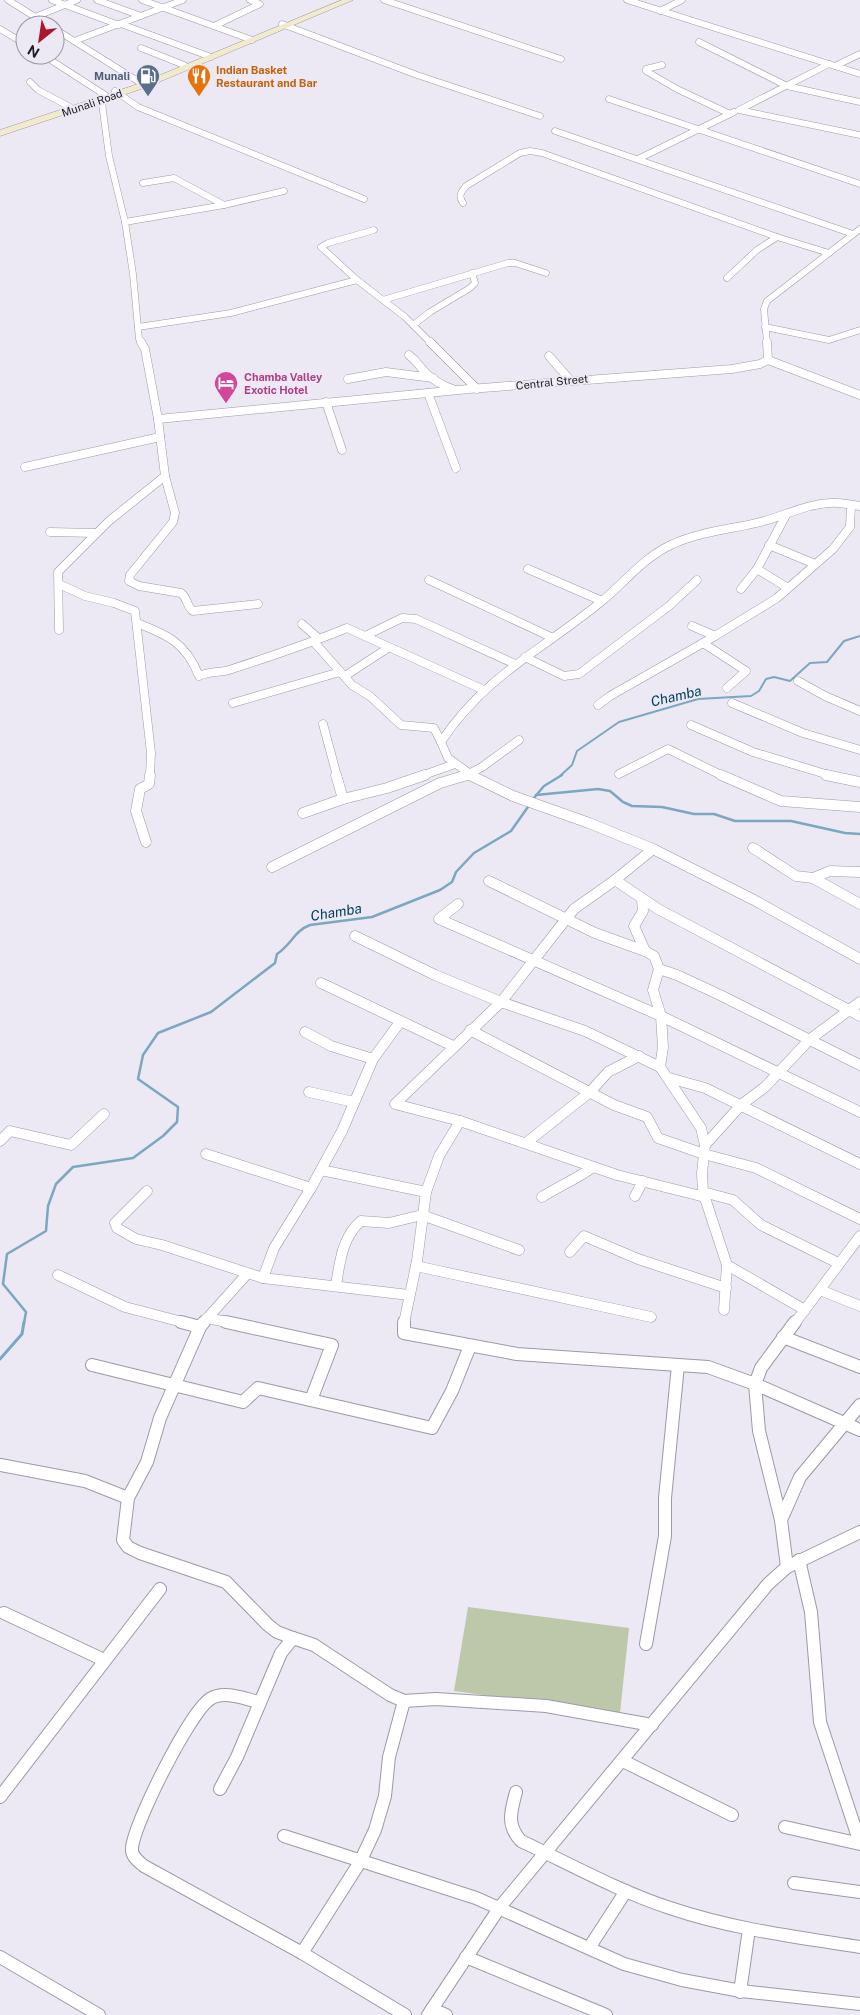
<svg xmlns="http://www.w3.org/2000/svg" width="860" height="2015" font-family="'Public Sans',sans-serif">
  <style>
    .green { fill: #bdc8aa }
    .lines { fill: none; stroke-linecap: round; stroke-linejoin: round }
    .stream-far2 { stroke: #7ba7c1; stroke-width: 2 }
    .stream-far1 { stroke: #7ba7c1; stroke-width: 2.5 }
    .stream { stroke: #7ba7c1; stroke-width: 3 }
    .minor-far3-casing { stroke: #9c9aa3; stroke-width: 7 }
    .minor-far2-casing { stroke: #9c9aa3; stroke-width: 9 }
    .minor-far1-casing { stroke: #9c9aa3; stroke-width: 11 }
    .minor-casing { stroke: #9c9aa3; stroke-width: 14 }
    .secondary-casing { stroke: #9c9aa3; stroke-width: 1 }
    .minor-far3 { stroke: #fff; stroke-width: 6 }
    .minor-far2 { stroke: #fff; stroke-width: 8 }
    .minor-far1 { stroke: #fff; stroke-width: 10 }
    .minor { stroke: #fff; stroke-width: 12 }
    .secondary { fill: #f2eacd; fill-rule: evenodd }
    .labels { text-anchor: middle; dominant-baseline: central; stroke-width: 4; stroke-linejoin: round; paint-order: stroke }
    .far-food-label { font-size: 11px; font-weight: bold; fill: #c56008; stroke: #ece9f4; text-anchor: start }
    .far-service-label { font-size: 11px; font-weight: bold; fill: #4e5e75; stroke: #ece9f4; text-anchor: end }
    .far-street-label { font-size: 11px; fill: #1e1d21; stroke: #ece9f4 }
    .far-hotel-label { font-size: 11px; font-weight: bold; fill: #b23c85; stroke: #ece9f4; text-anchor: start }
    .water-label { font-size: 14px; font-style: italic; fill: #03415b; stroke: #ece9f4 }
  </style>
  <rect width="100%" height="100%" fill="#ece9f4"/>
  <path class="green" d="M468 1607 629 1628 620 1713 454 1691Z"/>
  <g class="lines">
    <path class="stream-far2" d="M560 776 572 765 577 751 619 722 698 699 751 696 759 691 766 679 774 677 790 681 810 663 827 662 844 641 860 636"/>
    <g class="stream-far1">
      <path d="M536 795 598 789 610 791 623 802 632 806 662 807 694 814H714L735 821H791L845 833 860 834"/>
      <path d="M533 799 544 786 562 775"/>
      <path d="M24 1323 26 1312 3 1284 7 1254 46 1231 48 1206 56 1184 73 1167 133 1158 163 1136 177 1122 178 1107 138 1079 143 1055 158 1033 211 1012 275 963 277 954C292 944 294 931 310 925L372 917 440 890 452 882 456 872 474 853 511 831 530 804"/>
    </g>
    <path class="stream" d="M0 1359 22 1334 24 1322"/>
    <g class="minor-far3-casing">
      <g id="minor-far3">
        <path d="M8 0 48 25"/>
        <path d="M52 0 119 25"/>
        <path d="M97 0 141 16"/>
        <path d="M142 0 252 40"/>
        <path d="M384 0 561 59"/>
        <path d="M627 0 860 74"/>
        <path d="M660 11 682 0"/>
        <path d="M35 17 77 0"/>
        <path d="M121 24 211 57"/>
        <path d="M282 24 417 75 540 116"/>
        <path d="M214 26 260 4 250 0"/>
        <path d="M0 29 25 44"/>
        <path d="M55 29 144 85"/>
        <path d="M74 41 183 0"/>
        <path d="M699 42 787 86 860 102"/>
        <path d="M141 48 184 65"/>
        <path d="M43 55 105 95"/>
        <path d="M829 64 739 110 860 135"/>
        <path d="M662 65 646 69V71L677 89 730 114"/>
        <path d="M835 66 860 54"/>
        <path d="M30 82 38 90 70 107"/>
        <path d="M115 91 138 107 364 199"/>
        <path d="M101 96 109 156 125 222 133 274 139 339 141 343"/>
        <path d="M609 99 860 184"/>
        <path d="M555 131 853 234"/>
        <path d="M638 159 734 112"/>
        <path d="M463 203C458 196 461 192 466 186L520 153 530 151 542 153 777 237 829 253"/>
        <path d="M224 205 284 191"/>
        <path d="M125 222 224 205 174 178 143 183"/>
        <path d="M727 278 757 250 777 237"/>
        <path d="M357 280 321 247 328 243 374 230"/>
        <path d="M383 300 508 263H515L546 273"/>
        <path d="M413 325 430 312 470 288 475 283 472 273"/>
        <path d="M138 327 231 313 357 280 405 317 431 343"/>
        <path d="M765 327 829 340 860 330"/>
        <path d="M767 343 764 309 767 301 860 229"/>
      </g>
    </g>
    <g class="minor-far2-casing">
      <g id="minor-far2">
        <path d="M430 342 477 389"/>
        <path d="M409 355C416 360 418 364 423 370 431 379 443 386 455 390"/>
        <path d="M549 356 570 380"/>
        <path d="M768 360 860 395"/>
        <path d="M348 379 386 372 433 378"/>
        <path d="M428 393 456 468"/>
        <path d="M326 402 342 450"/>
        <path d="M158 419 469 389 732 369 760 364 768 360 767 342"/>
        <path d="M25 467 160 437"/>
        <path d="M165 476 175 513 173 522 130 575 129 581 139 586 181 593C188 598 186 606 193 611L258 604"/>
        <path d="M50 532 95 533"/>
        <path d="M769 545 815 564"/>
        <path d="M528 569 602 601"/>
        <path d="M757 569 788 588"/>
        <path d="M429 580 551 637"/>
        <path d="M59 584 85 596 114 603 135 611 151 753 150 776"/>
        <path d="M741 589 757 569 786 515"/>
        <path d="M137 623C168 635 186 643 199 676 209 671 219 673 229 670 269 657 308 644 347 628L484 690"/>
        <path d="M302 624 318 638 314 642 352 685 371 697 401 725 434 728 441 742"/>
        <path d="M692 626 715 636 703 643 746 671 727 688"/>
        <path d="M59 630 58 572 109 521 165 476 158 419 145 349 141 342"/>
        <path d="M365 636 402 618 416 619 515 664"/>
        <path d="M715 636 777 598 833 549 850 527 851 505"/>
        <path d="M525 657 564 676 579 674 669 606 697 580"/>
        <path d="M345 676 388 648"/>
        <path d="M798 681 825 696 860 711"/>
        <path d="M233 703 340 672"/>
        <path d="M732 703 803 733 860 750"/>
        <path d="M598 705 610 696 703 643"/>
        <path d="M323 724 337 776"/>
        <path d="M691 725 753 752 832 776"/>
        <path d="M619 774 668 749 723 776"/>
        <path d="M421 776 455 764"/>
        <path d="M465 776 482 767 519 740"/>
        <path d="M473 776 448 758 441 742C485 675 543 650 602 601 625 582 645 556 673 544 701 531 734 529 764 521 786 515 807 504 830 503 840 502 850 505 860 506"/>
      </g>
    </g>
    <g class="minor-far1-casing">
      <g id="minor-far1">
        <path d="M336 775 343 799 387 788 425 775"/>
        <path d="M470 775 513 796 589 823 653 849"/>
        <path d="M721 775 781 801 860 807"/>
        <path d="M826 775 860 782"/>
        <path d="M303 813 343 799"/>
        <path d="M146 842 136 811 140 789 149 784 150 775"/>
        <path d="M753 848 796 876 813 878 860 904"/>
        <path d="M272 867 440 783 467 775"/>
        <path d="M813 878 830 871 860 872"/>
        <path d="M615 880 658 909 860 1016"/>
        <path d="M489 881 595 933 645 951"/>
        <path d="M642 900 643 911 634 926 645 951 654 956 659 969 653 990 661 1016 663 1047 660 1067"/>
        <path d="M458 904 439 919 661 1016 860 1112"/>
        <path d="M355 936 435 975 501 1002 585 1031 660 1067 701 1128 705 1145 702 1173 703 1192 727 1265 805 1310"/>
        <path d="M659 969 677 975 720 995 860 1065"/>
        <path d="M321 983 453 1046"/>
        <path d="M470 1030 614 1105 647 1117 658 1138 704 1154 756 1168 860 1219"/>
        <path d="M305 1032 331 1046 373 1059"/>
        <path d="M669 1078 705 1088 860 1164"/>
        <path d="M309 1092 354 1102"/>
        <path d="M0 1141 10 1131 71 1145 104 1114"/>
        <path d="M526 1143 590 1092 608 1072 639 1056"/>
        <path d="M705 1145 741 1105 765 1087 809 1040 860 1002"/>
        <path d="M206 1154 311 1188"/>
        <path d="M321 1170 426 1192"/>
        <path d="M147 1191 115 1223 117 1228 136 1239 162 1245 263 1278 409 1295"/>
        <path d="M703 1192 733 1200 761 1225 838 1263"/>
        <path d="M635 1196 643 1181"/>
        <path d="M542 1197C559 1186 577 1179 593 1167"/>
        <path d="M705 1197 617 1175 460 1121 395 1104 501 1002 574 909 615 880 653 849 754 900 860 959"/>
        <path d="M570 1252 584 1236 638 1259 726 1288"/>
        <path d="M416 1266 651 1317"/>
        <path d="M58 1275 125 1307 186 1323"/>
        <path d="M263 1278 274 1248 311 1188 342 1131 373 1059 400 1022"/>
        <path d="M336 1285C340 1262 342 1237 361 1221L389 1223 422 1215 519 1250"/>
        <path d="M820 1290 860 1306"/>
        <path d="M724 1310 727 1265"/>
        <path d="M207 1318 232 1323"/>
        <path d="M203 1323 247 1274"/>
        <path d="M404 1323 417 1261 426 1192 439 1156 460 1121"/>
        <path d="M795 1323 860 1236"/>
      </g>
    </g>
    <g class="minor-casing">
      <g id="minor">
        <path d="M181 1322 200 1327"/>
        <path d="M204 1322 200 1327 160 1418 147 1462 128 1498 123 1540 128 1547 140 1553 226 1582 268 1625 277 1632 293 1638 281 1653 237 1757 220 1789"/>
        <path d="M226 1322 332 1345 311 1400"/>
        <path d="M404 1322V1333L517 1354 708 1367 755 1384 860 1430"/>
        <path d="M783 1337 860 1367"/>
        <path d="M92 1365 243 1402 258 1388 432 1428 452 1391 470 1346"/>
        <path d="M0 1465 85 1481 128 1498"/>
        <path d="M781 1520 800 1477 860 1405"/>
        <path d="M799 1560 811 1612 820 1722 860 1843"/>
        <path d="M787 1567 781 1520 759 1431 755 1384 761 1368 795 1322"/>
        <path d="M4 1613 104 1660"/>
        <path d="M293 1638 314 1645 390 1695 404 1701 436 1699 546 1706 652 1725"/>
        <path d="M646 1644 665 1536V1498L678 1365"/>
        <path d="M259 1702C245 1699 224 1690 210 1699 190 1712 134 1823 132 1848 131 1856 138 1861 144 1866L302 1953 405 2015"/>
        <path d="M623 1761 732 1815"/>
        <path d="M516 1792C511 1811 506 1825 521 1841 570 1864 618 1891 670 1908 732 1929 796 1937 860 1947"/>
        <path d="M0 1797 160 1589"/>
        <path d="M785 1827 860 1844"/>
        <path d="M284 1836 476 1898 624 1964 682 1980 741 1991 860 2004"/>
        <path d="M794 1883 860 1892"/>
        <path d="M589 1948 626 1891"/>
        <path d="M302 1953 360 1862 375 1830 385 1796 389 1757 404 1701"/>
        <path d="M0 1957 99 2015"/>
        <path d="M466 1957 606 2015"/>
        <path d="M740 1992 749 1929"/>
        <path d="M432 2009 446 2015"/>
        <path d="M428 2015 500 1907 768 1584 787 1567 860 1532"/>
      </g>
    </g>
    <g class="secondary-casing">
      <path id="secondary" d="M342 0H353L147 87 0 136V130L141 83Z"/>
    </g>
    <use href="#minor-far3" class="minor-far3"/>
    <use href="#minor-far2" class="minor-far2"/>
    <use href="#minor-far1" class="minor-far1"/>
    <use href="#minor" class="minor"/>
    <use href="#secondary" class="secondary"/>
  </g>
  <defs>
    <g id="fuel-pin" transform="scale(1.25)"><path d="M0 17L-7.5 6A9.5 9.5 0 1 1 7.5 6Z" fill="#5c6f8a" stroke="#ece9f4"/><path d="M-5.5-6h7V0h2V4h1.3V-2.5L3-4.5l.8-.8L6-3V5H2.5V1h-1V6h-7ZM-4.2-4.7v3.2H.2V-4.7Z" fill="#fff"/></g>
    <g id="restaurant-pin" transform="scale(1.25)"><path d="M0 17L-7.5 6A9.5 9.5 0 1 1 7.5 6Z" fill="#e8710a" stroke="#ece9f4"/><path d="M-5-6h1v4h1v-4h1v4h1v-4h1v5L-1.5 .5V6h-2V.5L-5-1ZM5-6V6H3V1.5H1.5Q1.5-4 5-6Z" fill="#fff"/></g>
    <g id="hotel-pin" transform="scale(1.25)"><path d="M0 17L-7.5 6A9.5 9.5 0 1 1 7.5 6Z" fill="#d1479c" stroke="#ece9f4"/><path d="M-6-4.5h1.5V1H6V5H4.5V3h-9V5H-6ZM-4 0a1.8 1.8 0 1 1 3.6 0ZM.5 0V-2.5h3Q6-2.5 6 0Z" fill="#fff"/></g>
  </defs>
  <g fill-rule="evenodd">
    <use href="#fuel-pin" x="148" y="76"/>
    <use href="#restaurant-pin" x="199" y="76"/>
    <use href="#hotel-pin" x="226" y="383"/>
  </g>
  <g class="labels">
    <g class="far-food-label">
      <text x="216" y="70">Indian Basket<tspan x="216" dy="13">Restaurant and Bar</tspan></text>
    </g>
    <g class="far-service-label">
      <text x="130" y="76">Munali</text>
    </g>
    <g class="far-street-label">
      <text transform="translate(92 103) rotate(-19)">Munali Road</text>
      <text transform="translate(552 382) rotate(-6)">Central Street</text>
    </g>
    <g class="far-hotel-label">
      <text x="244" y="377">Chamba Valley<tspan x="244" dy="13">Exotic Hotel</tspan></text>
    </g>
    <g class="water-label">
      <text transform="translate(676 696) rotate(-13)">Chamba</text>
      <text transform="translate(336 912) rotate(-9)">Chamba</text>
    </g>
  </g>
  <g transform="translate(40 40) rotate(210)"><circle r="24" fill="#ece9f4" stroke="#9a97a0"/>
  <path d="M0-4L9 19L0 12L-9 19Z" fill="#ab162c"/>
  <text y="-8" font-size="14" font-weight="bold" text-anchor="middle" fill="#1e1d21">N</text>
  </g>
</svg>
